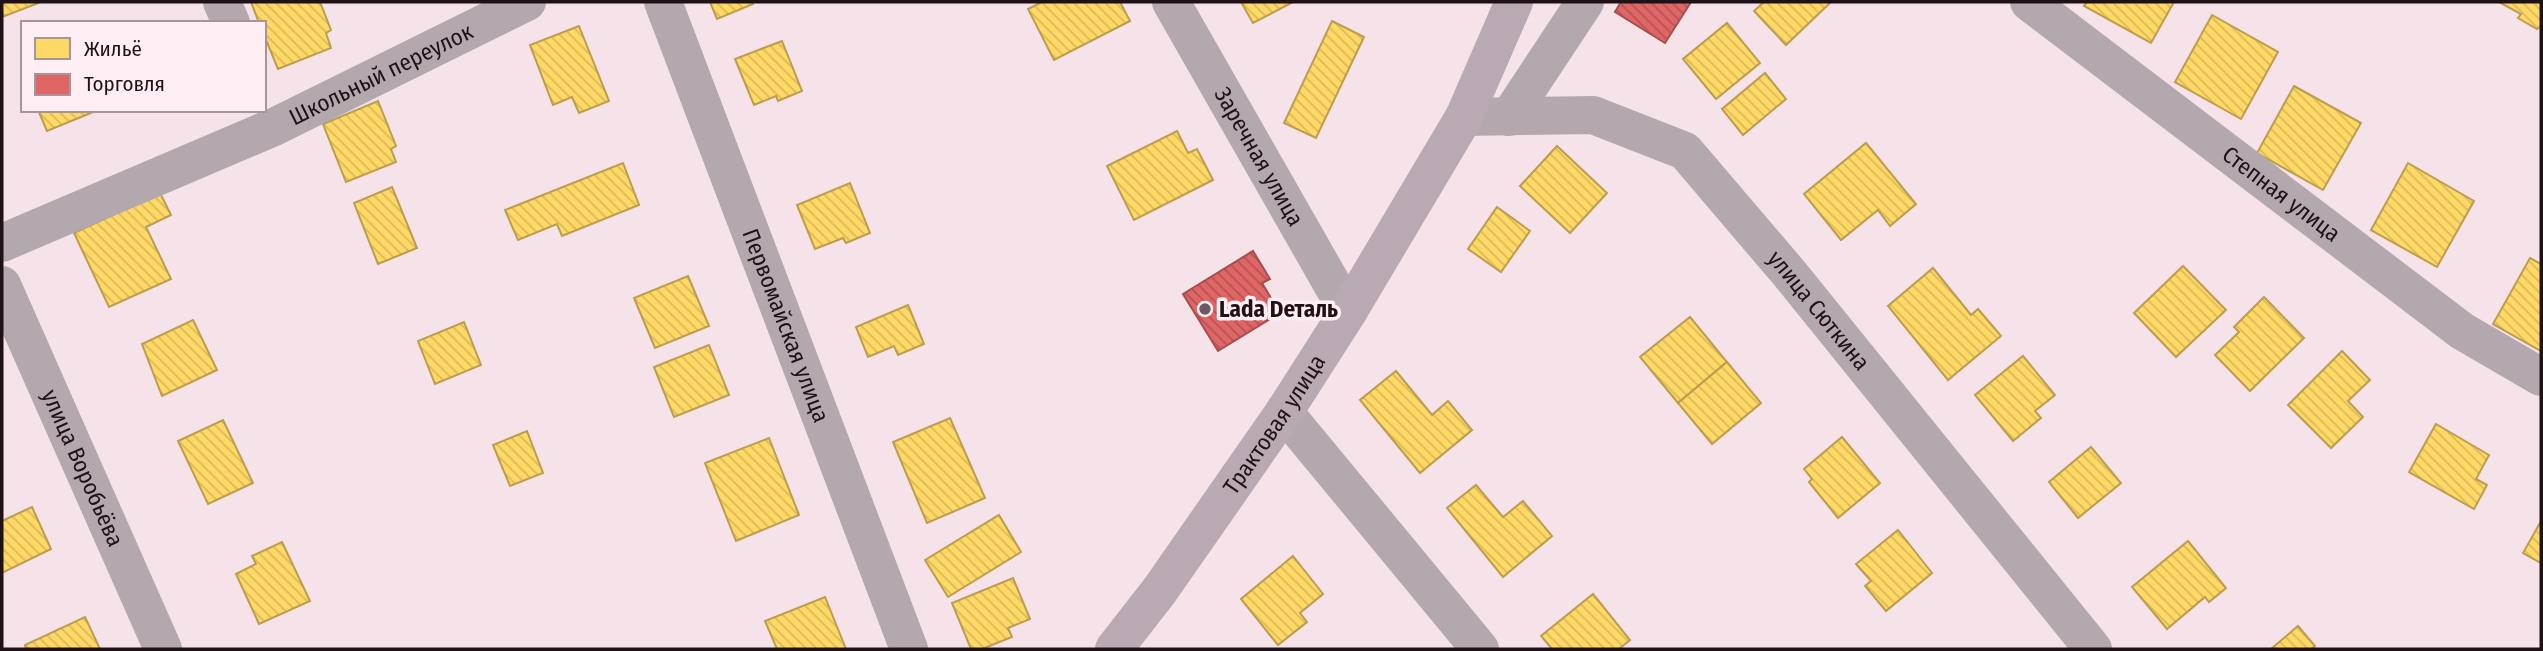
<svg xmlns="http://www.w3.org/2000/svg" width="2543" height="651" font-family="'Fira Sans Condensed',sans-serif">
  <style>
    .homes { fill: url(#homes-back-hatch); stroke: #bc9d4e; stroke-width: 2 }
    .shops { fill: url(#shops-back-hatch); stroke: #a64d4e; stroke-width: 2 }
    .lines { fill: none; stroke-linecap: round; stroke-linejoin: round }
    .minor { stroke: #b4a8af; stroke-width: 38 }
    .major { stroke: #b9a9b2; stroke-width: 38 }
    .poi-dot { fill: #6a5b60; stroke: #ffeef3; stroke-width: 2.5 }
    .labels { text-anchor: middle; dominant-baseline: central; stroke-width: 7; stroke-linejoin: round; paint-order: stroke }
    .street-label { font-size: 23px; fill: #1f1216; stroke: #ffeef3 }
    .poi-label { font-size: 23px; font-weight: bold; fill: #1f1216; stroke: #ffeef3; text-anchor: start }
  </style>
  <defs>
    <pattern id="homes-back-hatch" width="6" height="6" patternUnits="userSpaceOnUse" patternTransform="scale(1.75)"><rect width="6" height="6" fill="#ffd966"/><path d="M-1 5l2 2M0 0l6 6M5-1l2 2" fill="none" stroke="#dab958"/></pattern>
    <pattern id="shops-back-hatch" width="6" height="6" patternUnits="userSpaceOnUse" patternTransform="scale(1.75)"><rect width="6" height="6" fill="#e06666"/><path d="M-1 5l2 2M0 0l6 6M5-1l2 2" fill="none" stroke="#b55353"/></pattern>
  </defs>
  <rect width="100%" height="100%" fill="#f5e3e9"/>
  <g class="homes">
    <path d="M2 2H41L2 17Z"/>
    <path d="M251 2H320L331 30 326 33 331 48 278 69 264 35V23H259Z"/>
    <path d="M710 2H752L753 4 717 19Z"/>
    <path d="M1042 2H1120L1130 21 1054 60 1028 9Z"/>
    <path d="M1241 2H1293L1253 23Z"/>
    <path d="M1764 2H1831L1786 45 1754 11Z"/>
    <path d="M2087 2H2174L2151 43 2084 6Z"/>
    <path d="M2499 2H2541V26L2537 29 2518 18 2521 14Z"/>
    <path d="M2212 15 2278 52 2241 119 2175 82Z"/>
    <path d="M1332 21 1364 37 1316 138 1284 123Z"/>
    <path d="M1727 23 1760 63 1716 99 1683 59Z"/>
    <path d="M579 26 609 101 579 113 572 97 553 105 530 45Z"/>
    <path d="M782 41 802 91 778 101 776 96 754 105 735 59Z"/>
    <path d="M1765 73 1786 99 1743 135 1722 109Z"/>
    <path d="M2294 86 2361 123 2323 190 2257 153Z"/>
    <path d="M378 101 396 146 391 149 396 162 346 182 323 124Z"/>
    <path d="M38 110H98L47 131Z"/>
    <path d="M1177 131 1188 153 1197 149 1213 180 1134 220 1107 166Z"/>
    <path d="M1866 143 1916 204 1890 226 1878 210 1841 240 1804 194Z"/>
    <path d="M1557 146 1607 193 1570 233 1520 186Z"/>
    <path d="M623 163 639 205 562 236 557 224 518 240 505 210Z"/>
    <path d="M2408 163 2474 201 2437 267 2371 230Z"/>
    <path d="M850 183 870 233 846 243 843 238 815 249 797 205Z"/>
    <path d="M392 187 417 248 378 264 354 203Z"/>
    <path d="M160 193 171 215 146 227 171 279 109 307 74 233Z"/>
    <path d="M1497 207 1530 231 1501 272 1468 249Z"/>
    <path d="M2530 258 2541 264V351L2493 324Z"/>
    <path d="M2183 266 2226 310 2176 357 2134 313Z"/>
    <path d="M1933 268 1971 315 1978 309 2001 336 1948 380 1888 306Z"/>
    <path d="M688 276 709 326 655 348 634 298Z"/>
    <path d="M2264 297 2304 338 2250 391 2215 355 2239 332 2234 327Z"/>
    <path d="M908 305 924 344 898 355 894 346 868 357 856 327Z"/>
    <path d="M1690 317 1727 362 1678 403 1640 357Z"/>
    <path d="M193 320 217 370 162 396 142 344Z"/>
    <path d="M464 322 481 365 435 384 418 341Z"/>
    <path d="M709 345 729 395 674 417 654 367Z"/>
    <path d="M2342 351 2370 380 2348 401 2363 417 2331 448 2288 405Z"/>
    <path d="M2023 356 2055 395 2035 411 2041 418 2013 441 1975 395Z"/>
    <path d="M1727 362 1761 403 1712 444 1678 403Z"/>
    <path d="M1396 371 1432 415 1448 401 1472 430 1420 473 1360 400Z"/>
    <path d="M950 418 985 498 927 523 893 442Z"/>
    <path d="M223 420 253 483 208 504 178 441Z"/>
    <path d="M2436 424 2489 455 2476 479 2487 485 2474 509 2409 472Z"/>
    <path d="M527 431 543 473 510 486 493 445Z"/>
    <path d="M1842 437 1880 483 1838 518 1809 482 1812 479 1804 469Z"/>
    <path d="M769 438 799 515 736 541 705 463Z"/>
    <path d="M2091 447 2121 483 2078 518 2049 482Z"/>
    <path d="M1476 485 1503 517 1523 501 1552 536 1503 577 1447 508Z"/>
    <path d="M32 507 51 549 2 573V521Z"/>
    <path d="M999 515 1021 552 948 597 925 560Z"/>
    <path d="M2541 521V563L2523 553Z"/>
    <path d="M1898 530 1932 573 1886 611 1865 586 1871 581 1856 564Z"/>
    <path d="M2188 541 2226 588 2209 602 2205 597 2167 629 2132 587Z"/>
    <path d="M282 542 310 601 259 624 236 574 256 564 252 556Z"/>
    <path d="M1293 556 1323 594 1300 613 1307 622 1278 645 1241 599Z"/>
    <path d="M1013 578 1030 619 1008 628 1012 637 982 649H971L952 603Z"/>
    <path d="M1593 594 1630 640 1619 649H1552L1541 636Z"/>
    <path d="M825 597 846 649H777L765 621Z"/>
    <path d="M85 617 100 649H26L25 645Z"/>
    <path d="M2298 626 2315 646 2311 649H2271Z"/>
  </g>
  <g class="shops">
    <path d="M1621 2H1691L1665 43 1615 12Z"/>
    <path d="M1253 251 1270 279 1262 283 1280 313 1218 351 1183 294Z"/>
  </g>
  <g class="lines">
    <g class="minor">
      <path d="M222 2 231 23"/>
      <path id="s1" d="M663 2 909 649"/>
      <path id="s2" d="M1171 2 1348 312"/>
      <path id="s3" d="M2029 2 2462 331 2541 377"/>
      <path id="s4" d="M1464 117 1593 115 1685 151 1789 273 2093 649"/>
      <path d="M1509 117 1585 2"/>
      <path id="s5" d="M2 243 274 127 527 2"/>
      <path id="s6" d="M2 285 163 649"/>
      <path d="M1284 412 1480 649"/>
    </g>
    <path class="major" id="s7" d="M1114 649 1160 590 1284 412 1348 312 1464 117 1514 2"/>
  </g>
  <circle class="poi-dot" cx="1205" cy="309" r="7"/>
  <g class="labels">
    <g class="street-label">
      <text stroke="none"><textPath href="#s5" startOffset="415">Школьный переулок</textPath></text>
      <text stroke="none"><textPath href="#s2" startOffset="178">Заречная улица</textPath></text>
      <text stroke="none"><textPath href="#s3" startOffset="317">Степная улица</textPath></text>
      <text stroke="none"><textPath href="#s4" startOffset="436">улица Сюткина</textPath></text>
      <text stroke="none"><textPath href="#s1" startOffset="346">Первомайская улица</textPath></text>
      <text stroke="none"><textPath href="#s7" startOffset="276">Трактовая улица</textPath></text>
      <text stroke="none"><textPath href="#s6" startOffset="200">улица Воробьёва</textPath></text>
    </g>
    <g class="poi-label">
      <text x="1219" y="309">Lada Dеталь</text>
    </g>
  </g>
  <rect width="2543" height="651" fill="none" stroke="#1f1216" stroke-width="7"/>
  <rect x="21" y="21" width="245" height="91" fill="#ffeef3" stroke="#a5969b" stroke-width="2"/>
  <rect x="35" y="38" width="35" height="21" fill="#ffd966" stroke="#a5969b" stroke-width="2"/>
  <text x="84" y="56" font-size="21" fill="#1f1216">Жильё</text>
  <rect x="35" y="74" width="35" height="21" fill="#e06666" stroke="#a5969b" stroke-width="2"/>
  <text x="84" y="91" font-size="21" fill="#1f1216">Торговля</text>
</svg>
